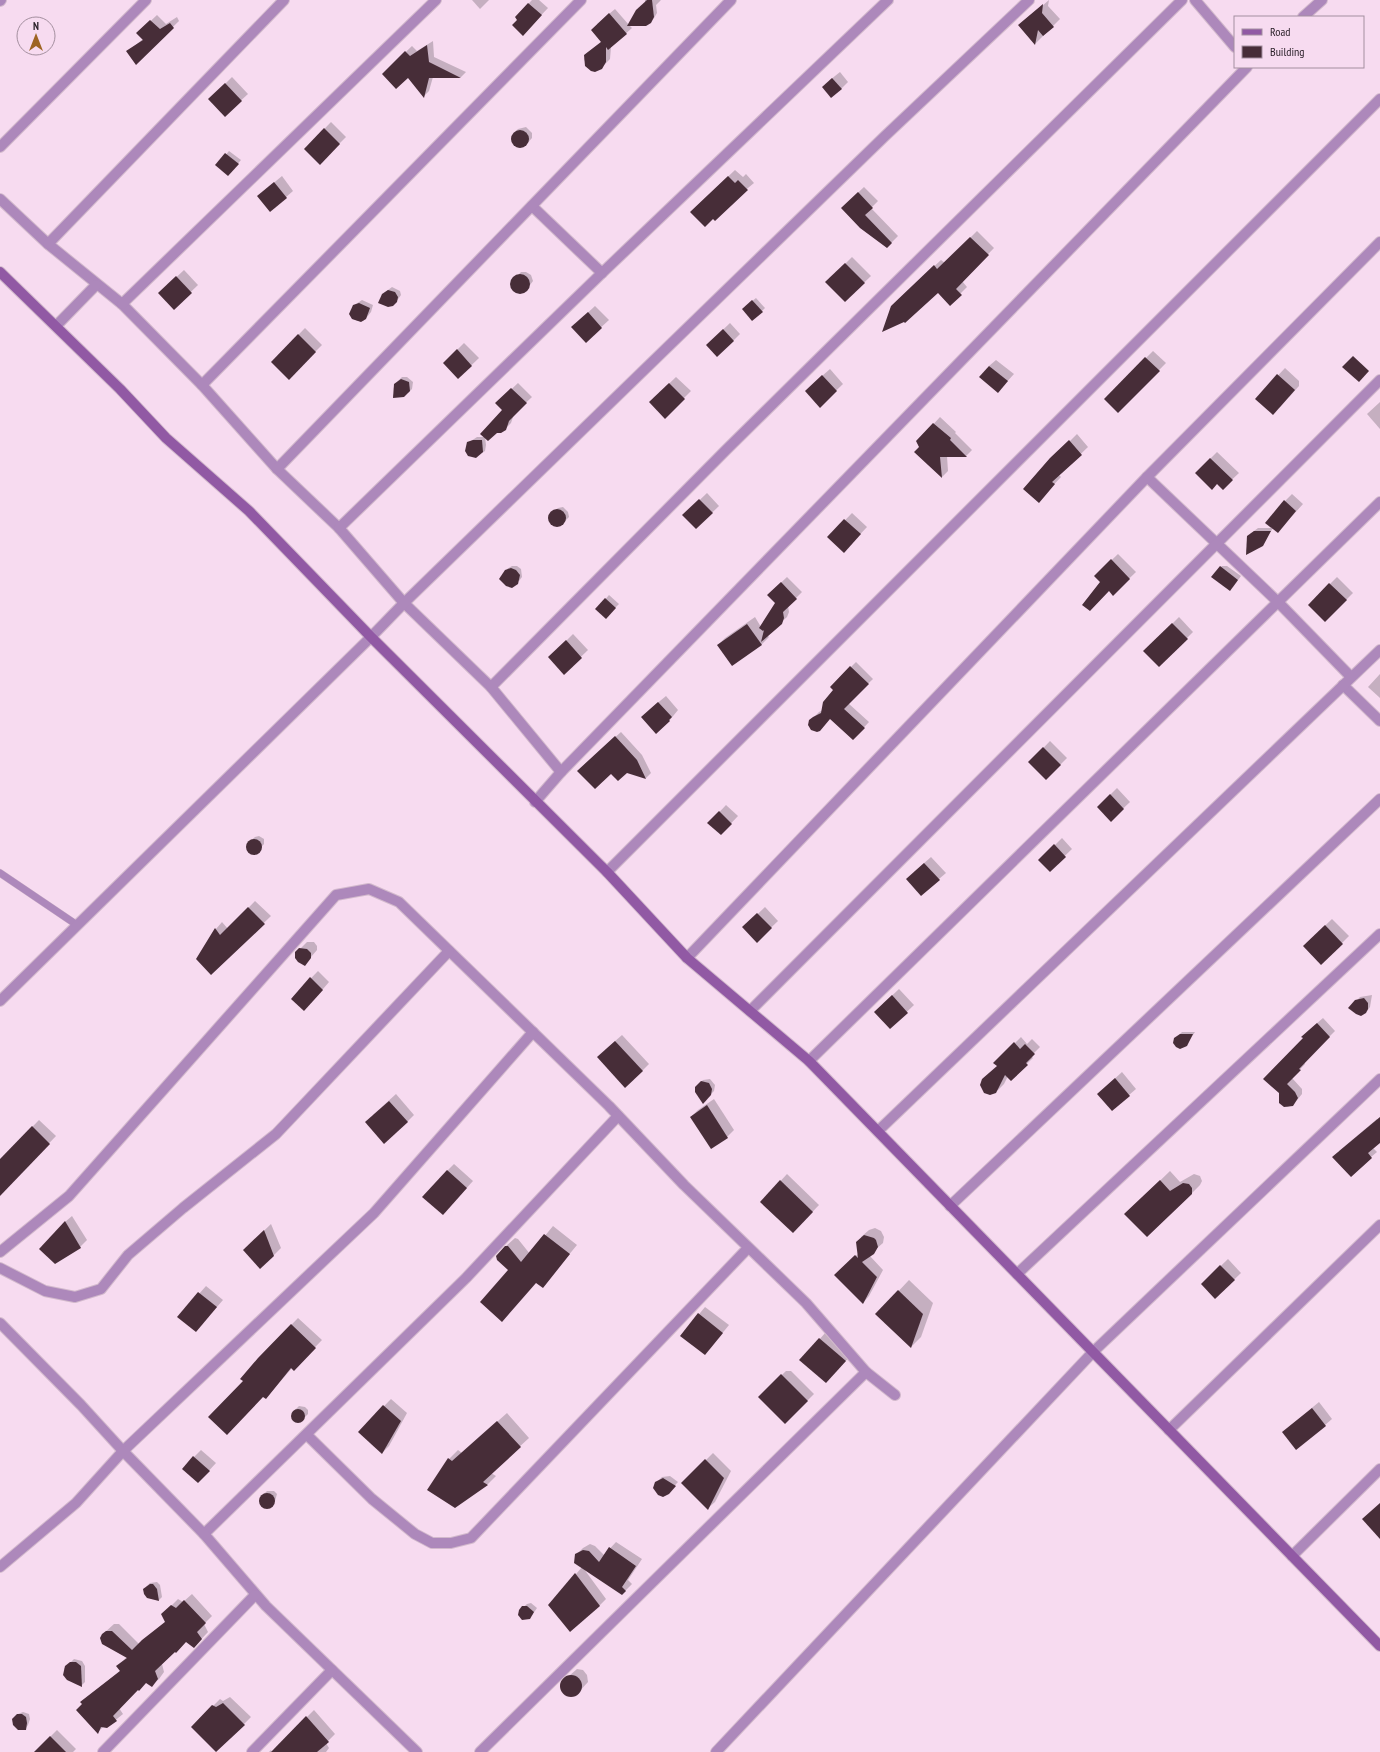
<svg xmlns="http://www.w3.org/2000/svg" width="1380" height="1752" font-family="'PT Sans Narrow',sans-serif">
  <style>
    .shadow { fill: #0003 }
    .building { fill: #472d38 }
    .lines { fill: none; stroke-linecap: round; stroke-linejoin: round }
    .lane-casing { stroke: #d2b9cc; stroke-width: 8 }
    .street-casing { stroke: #d2b9cc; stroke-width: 12 }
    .secondary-casing { stroke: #d2b9cc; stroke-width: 12 }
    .lane { stroke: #ad88bb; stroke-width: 7 }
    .street { stroke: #ad88bb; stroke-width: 10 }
    .secondary { stroke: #9159a4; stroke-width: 10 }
  </style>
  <rect width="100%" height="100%" fill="#f7dbf0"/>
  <g class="shadow">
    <path d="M472 0H489L480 9Z"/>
    <path d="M532 0H539L548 8 530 27 516 17Z"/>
    <path d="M645 0H661L656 5 657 13 654 18 651 22 629 25 632 28 611 47 610 59 604 65 588 68 584 59 587 53 602 41 597 24 615 9 629 25 645 4Z"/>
    <path d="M1049 0 1048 6 1060 19 1035 44 1027 19Z"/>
    <path d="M157 15 166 24 177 17 179 21 136 63 128 51 143 39 138 33Z"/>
    <path d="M433 41 434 57 466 72 461 77H433L429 91 424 96 408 77 383 74 412 46 417 51Z"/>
    <path d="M840 72 848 82 841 89 830 80Z"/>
    <path d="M232 77 248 94 225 115 210 99Z"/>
    <path d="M331 122 346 137 320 163 305 149Z"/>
    <path d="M526 127 532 133V138L525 146 519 148 514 145 512 137 515 132 518 129Z"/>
    <path d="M229 151 241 160 231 172 217 165Z"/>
    <path d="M735 170 743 177 746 174 754 183 713 217 698 205Z"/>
    <path d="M282 176 293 191 270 211 258 196Z"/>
    <path d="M864 187 878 201 871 208 898 236 887 247 842 208Z"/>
    <path d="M977 231 994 248 962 281 967 287 950 304 938 291 899 299 941 260 945 263Z"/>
    <path d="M852 257 871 276 845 301 827 282Z"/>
    <path d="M184 270 198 285 174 308 166 287Z"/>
    <path d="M521 272H526L531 275 533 281 527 289 519 293 514 290 512 282Z"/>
    <path d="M392 287 400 291 401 295 396 302 384 293Z"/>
    <path d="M756 298 765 308 762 311 746 306Z"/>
    <path d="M362 300 373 305 371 312 367 317 363 321H358L353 319V306Z"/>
    <path d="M595 306 609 320 586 341 580 320Z"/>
    <path d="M730 323 740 334 733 341 707 345Z"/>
    <path d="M305 328 322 345 289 378 272 362Z"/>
    <path d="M464 343 479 358 458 378 444 363Z"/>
    <path d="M1153 351 1166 363 1118 412 1105 399Z"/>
    <path d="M996 360 1014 374 1004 385 989 366Z"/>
    <path d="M1285 368 1299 381V386L1280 407 1256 399Z"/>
    <path d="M830 369 843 384 820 406 813 384Z"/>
    <path d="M402 377H407L413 382 412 389 408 393 395 384Z"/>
    <path d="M676 377 691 391 665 417 650 402Z"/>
    <path d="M518 383 532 397 514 414 511 423 505 429 503 410 497 403Z"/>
    <path d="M1380 402V429L1367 414Z"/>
    <path d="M940 417 956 432 955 433 972 450 966 456H947L948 471 942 477 916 452 921 447 918 441Z"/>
    <path d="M1077 434 1088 447 1059 475 1061 477 1045 494 1052 459Z"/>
    <path d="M477 437H485L486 445 485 451 476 457 468 443Z"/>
    <path d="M1217 452 1239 473 1223 488 1217 483 1196 473Z"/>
    <path d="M707 493 719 506 696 528 684 515Z"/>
    <path d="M1292 494 1303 504 1284 525 1273 528 1262 545 1250 534 1258 528H1273L1285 501Z"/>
    <path d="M563 507 568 512 569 517 560 526 552 524 550 520V515L558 508Z"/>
    <path d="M852 513 867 527 851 544 829 537Z"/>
    <path d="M1118 554 1136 572 1113 594 1095 576Z"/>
    <path d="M512 566H517L521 569 522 577 519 581 507 569Z"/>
    <path d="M1222 566H1227L1241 576 1233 587 1219 569Z"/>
    <path d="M787 577 802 592 788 606 789 612 787 617 767 635 769 637 762 644 732 665 718 645 725 638 755 617 761 627 776 603 768 595Z"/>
    <path d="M1337 577 1353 593 1325 621 1309 605Z"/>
    <path d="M609 595 619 604 606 617 597 609Z"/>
    <path d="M1179 617 1193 632 1159 666 1145 651Z"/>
    <path d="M573 634 588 650 564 673 556 651Z"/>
    <path d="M856 662 873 679 848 703 869 722 853 739 830 718 810 721 819 712 823 710 835 690 831 687Z"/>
    <path d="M1380 674V698L1368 687Z"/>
    <path d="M666 696 678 710 669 721 649 710Z"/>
    <path d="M621 732 642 755 651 773 646 778 626 772 611 773 584 765Z"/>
    <path d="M1050 741 1067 758 1046 779 1030 762Z"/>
    <path d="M1117 788 1130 802 1111 820 1098 807Z"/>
    <path d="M726 805 738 816 721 834 709 823Z"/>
    <path d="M259 836 264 839V844L256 853 252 854 248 851V843L255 837Z"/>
    <path d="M1062 838 1072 849 1050 870 1040 860Z"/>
    <path d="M931 857 946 873 939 879 914 872Z"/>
    <path d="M255 901 271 916 211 974 216 929 222 922 228 929Z"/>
    <path d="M765 907 778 921 757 941 744 927Z"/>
    <path d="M1332 919 1349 936 1321 964 1304 946Z"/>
    <path d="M307 942H314L317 946V950L305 964 296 953Z"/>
    <path d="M318 971 329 982 311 1003 292 998Z"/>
    <path d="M899 989 914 1005 892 1026 882 1005Z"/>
    <path d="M1372 995 1370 1007 1367 1011 1350 1008 1360 997Z"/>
    <path d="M1323 1018 1335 1031 1304 1062 1305 1064 1292 1078 1302 1089V1094L1293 1105 1287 1107 1282 1104 1280 1092 1308 1031Z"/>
    <path d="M1182 1032H1195L1185 1047 1178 1048 1179 1035Z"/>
    <path d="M622 1035 649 1064 642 1071 605 1050Z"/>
    <path d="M1021 1037 1027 1044 1032 1039 1040 1047 1031 1056 1033 1058 1011 1079 1008 1076 1004 1084 998 1090 990 1094 983 1090 981 1085 998 1066 995 1063Z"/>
    <path d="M1122 1072 1136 1089 1129 1095 1098 1094Z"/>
    <path d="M710 1079 715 1085 714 1091 706 1099 696 1087 703 1080Z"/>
    <path d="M396 1094 414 1115 407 1122 373 1115Z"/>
    <path d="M714 1099 734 1130 727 1137 691 1117 698 1110Z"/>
    <path d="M1377 1119 1380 1122V1142L1373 1148 1377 1152 1371 1157 1339 1151Z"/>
    <path d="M39 1120 56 1136 0 1195V1160Z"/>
    <path d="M454 1164 473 1181 443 1214 447 1171Z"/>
    <path d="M1170 1171 1180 1182 1194 1174 1200 1176 1202 1181 1200 1185 1190 1195 1135 1205Z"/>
    <path d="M787 1174 819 1205 800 1225 761 1202Z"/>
    <path d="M72 1216 87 1240 80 1247 65 1222Z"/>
    <path d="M271 1224 281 1248 274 1255 251 1243Z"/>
    <path d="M553 1226 577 1245 543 1286 537 1282 510 1270 506 1246 515 1238 518 1239 530 1254Z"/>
    <path d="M875 1228 881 1231 884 1237 883 1243 869 1255 883 1270 869 1296 863 1303 836 1275 858 1254 861 1237 869 1230Z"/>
    <path d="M1228 1259 1241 1273 1215 1298 1202 1284Z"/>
    <path d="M909 1280 933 1303 921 1337 911 1347 877 1314Z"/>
    <path d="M206 1286 223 1300 196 1331 179 1317Z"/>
    <path d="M705 1307 729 1325 711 1347 681 1336Z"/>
    <path d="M298 1318 322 1340 294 1369 292 1368 266 1398 244 1381 258 1359Z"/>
    <path d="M826 1332 852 1354 833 1375 801 1360Z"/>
    <path d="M786 1371H791L814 1394 785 1423 759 1397Z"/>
    <path d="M391 1399 407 1413 389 1446 382 1453 359 1432Z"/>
    <path d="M1319 1402 1332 1419 1325 1425 1290 1426Z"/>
    <path d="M299 1406 305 1407 308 1410V1414L301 1421 296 1422 292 1419V1413Z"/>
    <path d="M507 1413 529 1438 491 1473 496 1476 488 1484 455 1507 449 1459 458 1450 462 1453Z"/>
    <path d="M201 1450 216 1463 205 1475 194 1457Z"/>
    <path d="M713 1453 731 1471 715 1502 708 1508 683 1483Z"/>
    <path d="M670 1476 678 1482 666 1495 658 1481 662 1477Z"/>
    <path d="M267 1491H274L277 1494 275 1501 268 1507H264L261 1503 260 1498Z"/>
    <path d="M616 1542 642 1559 628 1580 632 1584 622 1594 584 1569 606 1599 599 1606 550 1605 582 1567 576 1555 583 1548 590 1544 595 1546 604 1555Z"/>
    <path d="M157 1582 160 1585 162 1597 159 1600 148 1597 146 1587 150 1583Z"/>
    <path d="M192 1594 212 1616 204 1624 208 1632 194 1647 186 1641 162 1664 164 1672 159 1679 152 1685 146 1682 119 1708 123 1714 107 1727 104 1726 98 1732 82 1702 121 1670 117 1666 127 1657 103 1634 114 1624H119L139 1644 166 1621 169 1608 178 1599 183 1602Z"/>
    <path d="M531 1603 537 1608 530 1618 520 1610 527 1604Z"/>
    <path d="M74 1659 82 1661 85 1666V1682L82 1685 64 1669Z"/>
    <path d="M577 1669 583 1670 587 1675 588 1682 577 1694 567 1695 561 1688 562 1682Z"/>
    <path d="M230 1697 251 1717 244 1724 213 1706 220 1699 223 1701Z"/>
    <path d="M314 1710 335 1734 326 1743 329 1748 326 1752H269L271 1750 272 1752Z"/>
    <path d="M23 1712 29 1714 30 1719 28 1725 25 1729 18 1714Z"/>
    <path d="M57 1730 76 1749 73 1752H35Z"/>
  </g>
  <g class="building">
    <path d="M647 0H652L654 17 651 23 646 26H627L636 10Z"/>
    <path d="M528 3 542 15 523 36 512 25 517 20 515 17Z"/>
    <path d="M1043 4 1042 13 1054 27 1043 36 1038 30 1035 45 1018 25Z"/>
    <path d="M609 13 627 34 608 50 606 47V62L602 69 595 72 591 71 585 66 584 55 601 42 591 30Z"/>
    <path d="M150 20 160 29 170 23 174 28 136 65 126 51 143 40 136 33Z"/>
    <path d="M427 45 429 62 461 78H429L424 98 408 78 396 89 382 74 405 51 410 56Z"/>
    <path d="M832 78 842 89 831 98 822 87Z"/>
    <path d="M225 83 242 101 225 117 208 99Z"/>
    <path d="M324 128 340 144 320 165 304 149Z"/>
    <circle cx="520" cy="139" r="9"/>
    <path d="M225 153 239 164 228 176 215 165Z"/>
    <path d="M728 176 735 183 738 180 748 190 715 221 713 219 705 227 690 212Z"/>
    <path d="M274 182 287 198 270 212 257 196Z"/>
    <path d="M858 192 873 208 865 215 892 243 887 248 860 228 841 208Z"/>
    <path d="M970 237 989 255 956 289 962 295 950 306 938 293 905 323 904 322 882 332 891 306 934 265 937 269Z"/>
    <path d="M845 263 865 283 845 302 825 282Z"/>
    <circle cx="520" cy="284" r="10"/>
    <path d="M176 276 192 293 174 310 158 293Z"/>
    <path d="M388 290 395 292 398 297 397 302 393 306 388 307 378 303 382 294Z"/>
    <path d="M752 300 763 312 752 321 742 309Z"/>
    <path d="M359 303 370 308 366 319 361 322 352 319 349 314 353 305Z"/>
    <path d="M588 312 602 328 586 343 571 327Z"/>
    <path d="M723 329 734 341 717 357 706 345Z"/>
    <path d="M298 334 316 352 289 380 271 362Z"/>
    <path d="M457 349 472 366 458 379 443 363Z"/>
    <path d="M1353 356 1369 371 1359 382 1342 367Z"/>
    <path d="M1145 357 1160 371 1118 413 1104 399Z"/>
    <path d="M989 366 1008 381 998 393 979 377Z"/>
    <path d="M1277 374 1295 390 1273 415 1255 399Z"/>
    <path d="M822 375 837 391 820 408 805 391Z"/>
    <path d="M401 379 409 382 410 391 404 397 393 398 394 384Z"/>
    <path d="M669 383 685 399 665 419 649 402Z"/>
    <path d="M511 388 527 403 509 421 506 430 501 433H497L488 441 480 434 502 410 495 403Z"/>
    <path d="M933 423 951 438 950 440 967 457H940L942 478 914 452 919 447 916 441Z"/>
    <path d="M473 440H482L483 452 476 458 468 456 465 451 467 442Z"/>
    <path d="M1069 440 1082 455 1052 482 1055 484 1039 503 1023 489 1050 458Z"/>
    <path d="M1210 458 1233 480 1223 490 1217 484 1212 490 1195 473Z"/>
    <path d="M699 499 713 513 696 529 682 515Z"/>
    <path d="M1284 500 1296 511 1278 533 1265 523Z"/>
    <circle cx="557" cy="518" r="9"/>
    <path d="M844 519 861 534 844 553 827 537Z"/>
    <path d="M1254 531H1271L1263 546 1246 555 1247 536Z"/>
    <path d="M1111 559 1130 579 1113 596 1109 591 1090 611 1082 605 1100 582 1094 576Z"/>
    <path d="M1220 566 1238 580 1230 591 1211 577Z"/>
    <path d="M511 568 516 570 520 575 518 584 512 588 506 586 499 579 505 570Z"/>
    <path d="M781 582 797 599 783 612 784 618 782 624 761 642 764 630 763 631 759 628 775 603 767 595Z"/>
    <path d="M1329 583 1347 600 1325 622 1308 605Z"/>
    <path d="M605 598 616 608 606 619 595 609Z"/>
    <path d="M1172 623 1188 639 1159 667 1143 651Z"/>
    <path d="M747 624 762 645 732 666 717 645Z"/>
    <path d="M566 640 582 658 564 675 548 657Z"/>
    <path d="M850 666 869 684 844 709 865 728 853 740 830 719 820 731 817 732 811 730 808 725 809 720 813 717 821 713 823 702 833 690 830 687Z"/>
    <path d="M658 702 672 717 669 720 670 721 656 734 641 717Z"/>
    <path d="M615 736 637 760 646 779 627 773 618 781 611 774 595 789 577 771Z"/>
    <path d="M1043 747 1061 765 1046 780 1028 762Z"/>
    <path d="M1110 794 1124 809 1111 822 1097 807Z"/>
    <path d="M719 811 732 824 721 835 707 823Z"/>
    <circle cx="254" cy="847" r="8"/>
    <path d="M1054 844 1066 857 1050 872 1038 860Z"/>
    <path d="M924 863 940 880 921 896 906 879Z"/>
    <path d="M248 907 265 924 211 975 196 959 215 928 220 935Z"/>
    <path d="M757 913 772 928 757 943 742 927Z"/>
    <path d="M1325 925 1343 944 1321 965 1303 946Z"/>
    <path d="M299 948 307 949 311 953V958L305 966 298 962 295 958V952Z"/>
    <path d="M310 977 323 990 304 1011 291 999Z"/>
    <path d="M892 995 908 1013 890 1029 874 1012Z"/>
    <path d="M1364 998 1368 1003V1009L1366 1013 1361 1016 1356 1014 1348 1008 1355 1000Z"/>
    <path d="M1317 1023 1330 1037 1299 1069 1301 1070 1287 1084 1295 1092 1298 1098 1293 1106 1284 1107 1279 1103V1093L1263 1079 1303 1038 1301 1037Z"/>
    <path d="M1180 1034H1193L1187 1046 1180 1049 1176 1047 1173 1043 1174 1038Z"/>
    <path d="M615 1041 643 1071 625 1088 597 1057Z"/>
    <path d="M1014 1042 1020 1049 1025 1044 1035 1054 1026 1063 1028 1065 1011 1081 1005 1075 996 1093 990 1095 984 1093 980 1085 982 1079 997 1066 993 1063Z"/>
    <path d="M1115 1078 1130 1096 1112 1111 1097 1094Z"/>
    <path d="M701 1081 709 1083 712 1089 711 1095 703 1104 695 1092V1087Z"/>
    <path d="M389 1101 408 1122 384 1144 365 1122Z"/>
    <path d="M707 1105 728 1138 711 1149 690 1117Z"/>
    <path d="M1380 1117V1143L1368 1153 1372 1158 1351 1177 1332 1157Z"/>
    <path d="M32 1126 50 1144 0 1196V1159Z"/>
    <path d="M447 1170 467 1188 443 1215 422 1197Z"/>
    <path d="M780 1180 813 1212 793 1233 760 1202Z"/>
    <path d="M1160 1180 1170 1191 1183 1183 1189 1184 1192 1188V1194L1147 1237 1124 1214Z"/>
    <path d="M65 1221 81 1248 55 1264 39 1249Z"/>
    <path d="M264 1230 274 1256 260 1269 243 1250Z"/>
    <path d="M544 1234 570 1254 543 1288 536 1283 502 1322 480 1302 508 1270 497 1260 496 1256 505 1246H508L521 1262Z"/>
    <path d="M864 1235 874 1238 876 1240 878 1247 874 1254 862 1262 877 1277 863 1304 834 1275 855 1255 858 1258 856 1242Z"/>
    <path d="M1220 1265 1235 1280 1215 1299 1201 1284Z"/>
    <path d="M898 1290 923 1314 911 1348 875 1314Z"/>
    <path d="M198 1292 217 1307 196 1332 177 1317Z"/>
    <path d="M698 1313 723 1333 705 1355 680 1336Z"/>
    <path d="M291 1324 316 1348 294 1371 291 1368 266 1399 263 1397 227 1435 208 1417 243 1381 240 1379 258 1358Z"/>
    <path d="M819 1338 846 1361 826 1383 799 1360Z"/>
    <path d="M781 1374 808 1401 785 1424 758 1397Z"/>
    <path d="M383 1405 401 1421 382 1454 358 1432Z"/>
    <path d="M1312 1408 1326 1426 1296 1450 1282 1432Z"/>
    <circle cx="298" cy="1416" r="7"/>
    <path d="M497 1421 521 1447 483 1482 488 1485 455 1508 427 1490 448 1458 452 1461Z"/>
    <path d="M193 1456 210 1471 198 1483 182 1469Z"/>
    <path d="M705 1459 724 1478 708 1510 681 1483Z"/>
    <path d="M663 1478 676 1486 669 1494 663 1497 658 1495 653 1488 655 1482Z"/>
    <circle cx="267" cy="1501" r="8"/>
    <path d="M1380 1503V1539L1362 1519Z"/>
    <path d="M609 1547 636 1566 622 1587 626 1591 622 1595 574 1563 575 1554 583 1550 589 1551 599 1562Z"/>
    <path d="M575 1573 600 1606 570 1632 548 1605Z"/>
    <path d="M150 1584H153L157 1589 159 1601 147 1598 144 1594 143 1589Z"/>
    <path d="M184 1600 206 1623 197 1632 202 1639 194 1648 186 1642 176 1653 175 1652 155 1671 158 1679 152 1687 146 1683 139 1691 138 1690 113 1716 117 1721 107 1728 101 1727 98 1734 76 1710 82 1704 80 1702 120 1671 116 1666 127 1658 102 1644 100 1638 102 1634 106 1631H112L132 1650 142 1640 165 1622 161 1614 171 1605 176 1608Z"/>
    <path d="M522 1606H527L534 1612 530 1619 522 1620 518 1615 519 1610Z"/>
    <path d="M70 1662H76L81 1666 82 1687 67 1680 63 1675 65 1666Z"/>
    <circle cx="571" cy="1686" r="11"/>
    <path d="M223 1703 245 1725 216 1752 191 1727 212 1705 216 1707Z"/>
    <path d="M17 1714H22L26 1717 27 1723 26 1730H18L13 1725 12 1719Z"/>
    <path d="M306 1716 329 1742 317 1752H271Z"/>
    <path d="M50 1736 66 1752H34Z"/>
  </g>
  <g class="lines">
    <g class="lane-casing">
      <path id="lane" d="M0 873 77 925"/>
    </g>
    <g class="street-casing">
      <g id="street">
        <path d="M1195 0 1235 47"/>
        <path d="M0 1 1 0"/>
        <path d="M1303 17 1322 0"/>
        <path d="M0 147 146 0"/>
        <path d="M0 199 48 244 122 304 202 385 277 469 339 528 404 603 491 687 561 772"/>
        <path d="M532 206 602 273"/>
        <path d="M48 244 284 0"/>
        <path d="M122 304 436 0"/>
        <path d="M56 326 96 285"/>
        <path d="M202 385 581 0"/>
        <path d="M277 469 731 0"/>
        <path d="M1147 477 1278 602 1351 677"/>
        <path d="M339 528 602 273 888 0"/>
        <path d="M1343 685 1380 721"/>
        <path d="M491 687 726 450 1182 0"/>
        <path d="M535 802 561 772 1247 67"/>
        <path d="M607 872 1380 99"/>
        <path d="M687 958 1147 477 1380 242"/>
        <path d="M0 1001 371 637 404 603 885 136 1029 0"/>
        <path d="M750 1011 1380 380"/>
        <path d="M809 1061 1380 502"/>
        <path d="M878 1131 1380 650"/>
        <path d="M950 1206 1380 799"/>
        <path d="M0 1252 69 1196 336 895 369 889 399 902 609 1106 684 1185 806 1303 866 1372 895 1395"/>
        <path d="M0 1268 45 1291 75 1297 101 1289 128 1255 183 1208 276 1134 449 951"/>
        <path d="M1017 1274 1380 934"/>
        <path d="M0 1323 81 1405 123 1451 374 1213 533 1032"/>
        <path d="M1169 1430 1380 1225"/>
        <path d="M307 1435 372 1499 415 1534 432 1543H451L471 1538 748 1248"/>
        <path d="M204 1534 466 1278 618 1116"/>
        <path d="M1292 1556 1380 1469"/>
        <path d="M0 1567 76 1503 123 1451 204 1534 266 1606 417 1752"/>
        <path d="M103 1752 255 1595"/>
        <path d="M252 1752 332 1670"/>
        <path d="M480 1752 866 1372"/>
        <path d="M716 1752 1093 1352 1380 1079"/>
      </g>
    </g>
    <g class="secondary-casing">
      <path id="secondary" d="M0 272 120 389 166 438 249 511 371 637 607 872 687 958 809 1061 1380 1646"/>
    </g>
    <use href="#lane" class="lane"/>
    <use href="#street" class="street"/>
    <use href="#secondary" class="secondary"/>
  </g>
  <rect x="1234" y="16" width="130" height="52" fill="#f7dbf0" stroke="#a48f9f"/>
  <rect x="1242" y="29" width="20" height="6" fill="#9159a4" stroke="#a48f9f"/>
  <text x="1270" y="36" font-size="12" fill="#281e26">Road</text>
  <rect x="1242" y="46" width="20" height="12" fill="#472d38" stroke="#a48f9f"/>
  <text x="1270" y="56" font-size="12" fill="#281e26">Building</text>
  <g transform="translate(36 36)"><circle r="19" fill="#f7dbf0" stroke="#a48f9f"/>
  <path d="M0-3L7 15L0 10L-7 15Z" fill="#9e6423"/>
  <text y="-6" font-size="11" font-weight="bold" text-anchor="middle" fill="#281e26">N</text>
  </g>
</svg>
